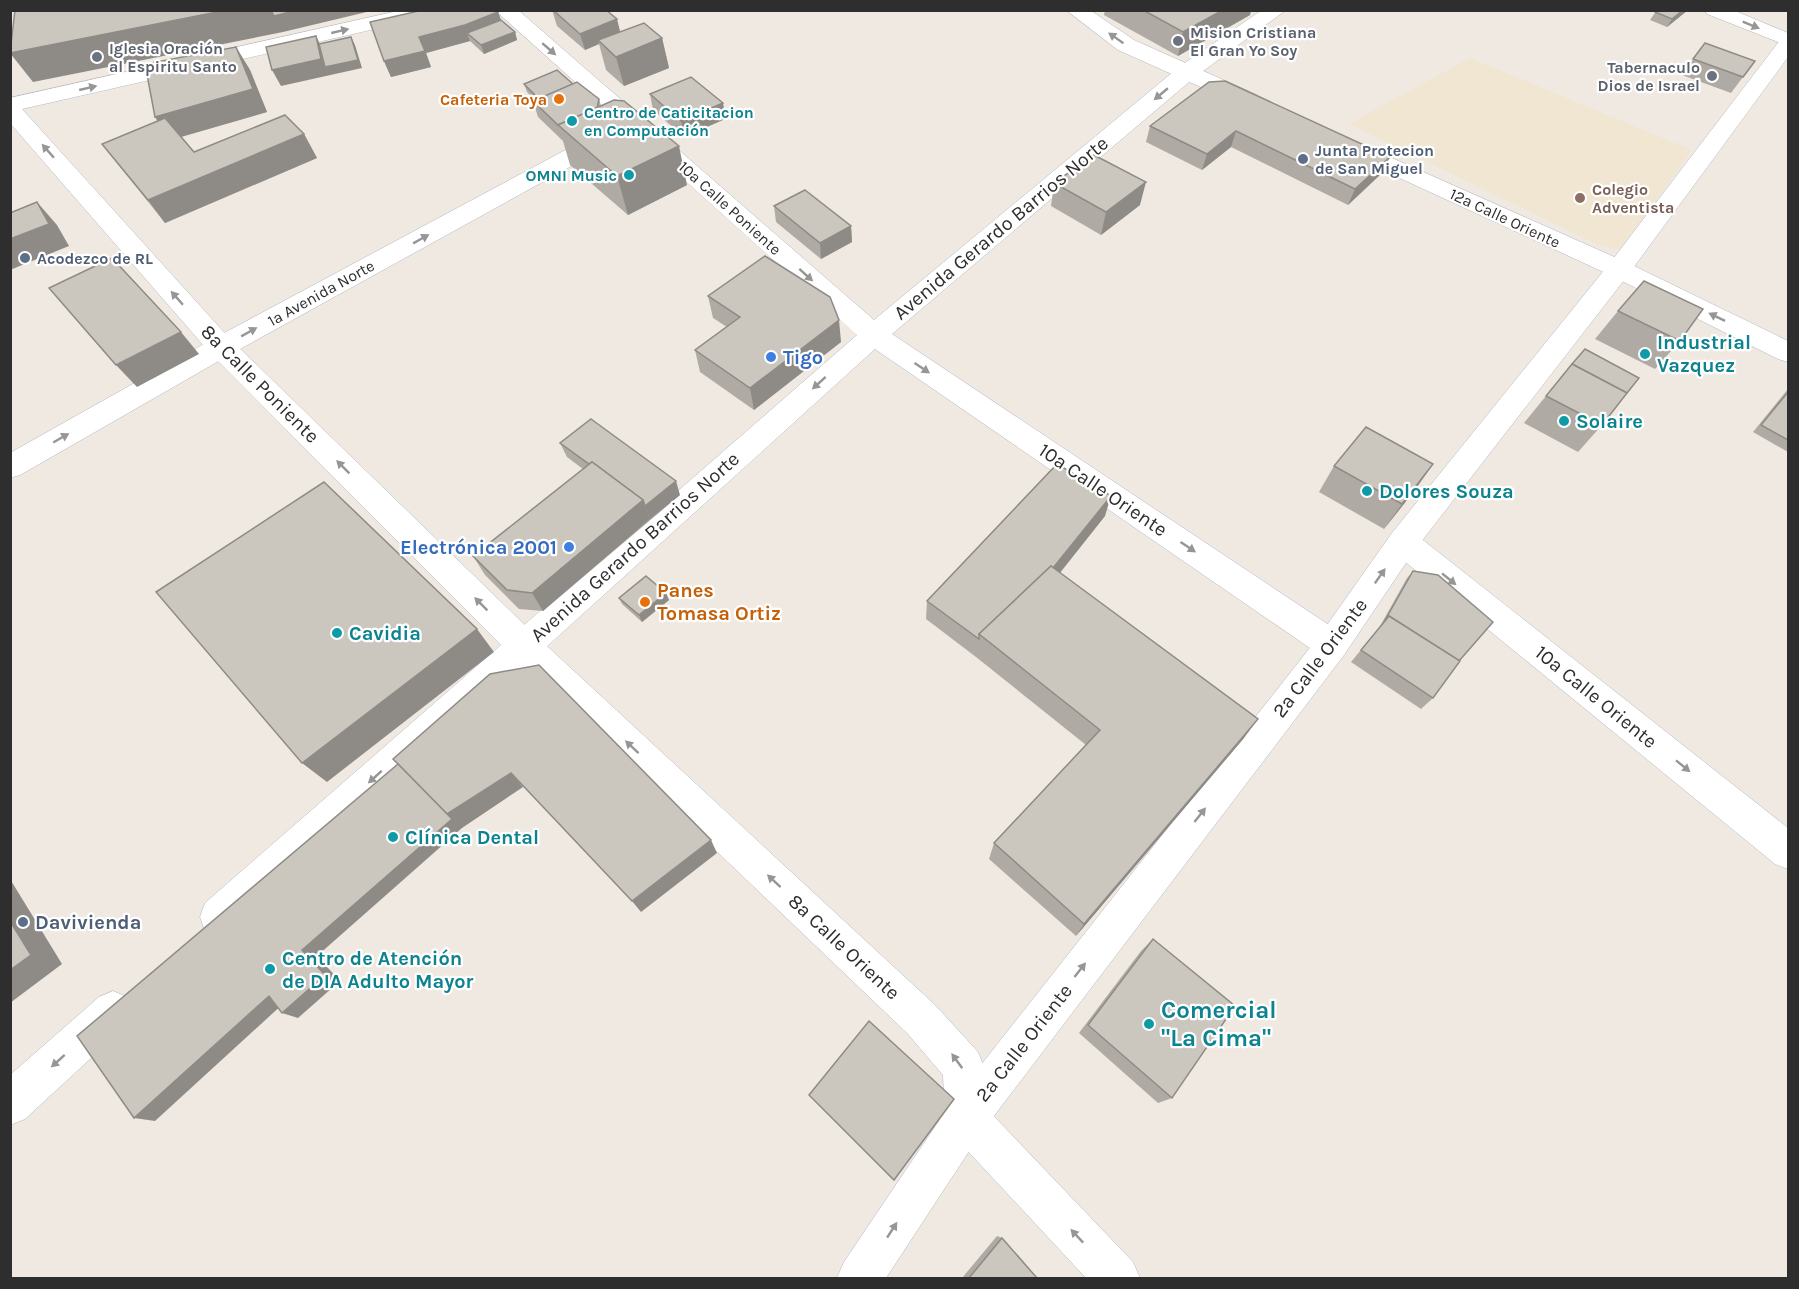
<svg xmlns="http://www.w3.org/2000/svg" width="1799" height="1289" font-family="Karla,sans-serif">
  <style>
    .education { fill: #f0e6d1 }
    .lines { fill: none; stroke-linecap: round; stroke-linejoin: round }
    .minor-casing { stroke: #b4b7c1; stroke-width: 1 }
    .tertiary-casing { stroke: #b4b7c1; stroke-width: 1 }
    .secondary-casing { stroke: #b4b7c1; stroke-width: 1 }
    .minor { fill: #fff; fill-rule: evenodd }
    .tertiary { fill: #fff; fill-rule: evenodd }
    .secondary { fill: #fff; fill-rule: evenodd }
    .wall { fill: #afaba4 }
    .shaded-wall { fill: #8e8b86 }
    .building { fill: #cbc7bf; stroke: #8e8b86; stroke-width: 1.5 }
    .oneway { fill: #969696 }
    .worship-dot { fill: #6b7280; stroke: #fff; stroke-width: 2 }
    .food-dot { fill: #e8710a; stroke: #fff; stroke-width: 2 }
    .culture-dot { fill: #0f9aa8; stroke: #fff; stroke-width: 2 }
    .service-dot { fill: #5c6f8a; stroke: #fff; stroke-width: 2 }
    .education-dot { fill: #8d6e63; stroke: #fff; stroke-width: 2 }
    .shop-dot { fill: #3f7fe0; stroke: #fff; stroke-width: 2 }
    .labels { text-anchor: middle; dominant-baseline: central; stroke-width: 4.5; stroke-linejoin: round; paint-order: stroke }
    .far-worship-label { font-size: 16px; font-weight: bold; fill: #5b616d; stroke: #fff; text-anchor: start }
    .far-food-label { font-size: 16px; font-weight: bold; fill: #c56008; stroke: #fff; text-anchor: end }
    .far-culture-label { font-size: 16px; font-weight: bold; fill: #0d838f; stroke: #fff; text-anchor: start }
    .far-service-label { font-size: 16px; font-weight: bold; fill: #4e5e75; stroke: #fff; text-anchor: start }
    .far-education-label { font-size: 16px; font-weight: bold; fill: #785e54; stroke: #fff; text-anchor: start }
    .far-street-label { font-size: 16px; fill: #2e2e2e; stroke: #fff }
    .street-label { font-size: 20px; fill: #2e2e2e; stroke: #fff }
    .culture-label { font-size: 20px; font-weight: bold; fill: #0d838f; stroke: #fff; text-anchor: start }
    .shop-label { font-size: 20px; font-weight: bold; fill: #366cbe; stroke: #fff; text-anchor: start }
    .food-label { font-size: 20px; font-weight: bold; fill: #c56008; stroke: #fff; text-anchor: start }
    .service-label { font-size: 20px; font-weight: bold; fill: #4e5e75; stroke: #fff; text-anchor: start }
    .near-culture-label { font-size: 24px; font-weight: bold; fill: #0d838f; stroke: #fff; text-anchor: start }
  </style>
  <rect width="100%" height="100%" fill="#efe9e1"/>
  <path class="education" d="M1470 58 1692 150 1621 249 1601 246 1349 124Z"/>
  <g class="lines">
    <g class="minor-casing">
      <g id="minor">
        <path d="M495 10H518L874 320 1179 67 1262 10H1286L1195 77 892 334 1344 635 1349 645 1344 655 1332 659 1320 655 875 349 233 931 219 936 205 931 200 917 205 903 857 335Z"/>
        <path d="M607 130 615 132 619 137 615 142 231 354 20 475 10 478V453L211 340 599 132Z"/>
        <path d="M1403 529 1414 533 1788 828V869L1775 864 1392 551 1388 542 1392 533Z"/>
        <path d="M113 991 127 997 133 1011 127 1025 25 1119 10 1125V1075L99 997Z"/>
      </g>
    </g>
    <g class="tertiary-casing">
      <g id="tertiary">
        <path d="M402 10H442L439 14 432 16 22 109 231 340 535 635 935 1005 978 1052 984 1067 987 1109 1133 1262 1140 1278H1086L951 1133 945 1118 943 1075 907 1033 511 655 211 354 10 123V98Z"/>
        <path d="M1066 10H1090L1134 40 1257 95 1260 100 1257 105 1249 107 1241 105 1118 50Z"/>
        <path d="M1704 10H1733L1788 33V46L1707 14Z"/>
        <path d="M1347 138 1628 263 1788 341V362L1778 359 1610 275 1339 150 1335 145 1339 140Z"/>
      </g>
    </g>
    <g class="secondary-casing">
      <path id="secondary" d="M1788 37V57L1628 275 1414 551 1344 655 981 1133 886 1278H837L844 1262 951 1103 1320 635 1392 533 1610 263 1781 39Z"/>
    </g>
    <use href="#minor" class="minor"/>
    <use href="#tertiary" class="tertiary"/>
    <use href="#secondary" class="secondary"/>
  </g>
  <g class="wall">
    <path d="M552 10H606L620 32 662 38 669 68 624 86 606 70 599 44 585 50 557 26Z"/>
    <path d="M1105 10H1251L1250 15 1178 56 1104 15Z"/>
    <path d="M1657 10H1688L1667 27 1650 20Z"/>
    <path d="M498 12 501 20 515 32 517 40 484 54 470 41 426 53 431 67 391 77 384 61Z"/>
    <path d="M1705 43 1755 61 1731 93 1682 75Z"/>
    <path d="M236 47 250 70 267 112 181 137 194 152 304 134 317 158 165 223 102 144 158 121 155 117Z"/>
    <path d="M1209 82 1382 173 1348 205 1231 147 1202 170 1146 142 1150 126Z"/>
    <path d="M524 84H573L599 99 601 106 687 185 628 215 570 165 563 141 538 117 533 101 535 100 527 92Z"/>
    <path d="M650 94 723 103 725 119 684 137 653 110Z"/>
    <path d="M1054 183 1140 205 1101 235 1051 206Z"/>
    <path d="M774 206 851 226 852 242 821 259 776 222Z"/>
    <path d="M708 296 841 342 754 410 700 372 695 350 727 327 713 318Z"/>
    <path d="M1618 311 1680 341 1655 369 1595 339Z"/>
    <path d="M1572 364 1627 393 1602 425 1578 452 1524 423Z"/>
    <path d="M1788 389V452L1753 432Z"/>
    <path d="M560 443 680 495 543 611 519 609 485 575 473 556 583 469 567 457Z"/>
    <path d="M1334 466 1415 490 1384 529 1319 492Z"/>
    <path d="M1105 516 1060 573 1244 738 1076 936 989 859 994 843 1086 745 976 657 926 619 927 601Z"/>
    <path d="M1413 571 1459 661 1433 698 1421 709 1351 662 1379 628 1407 578Z"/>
    <path d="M666 593 669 600 642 622 622 604 619 598Z"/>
    <path d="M1153 939 1172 1098 1158 1103 1079 1033 1141 951Z"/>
    <path d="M997 1236 1002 1238 1037 1278H962Z"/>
  </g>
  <g class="shaded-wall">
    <path d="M227 10H375L283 32 33 82 10 53Z"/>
    <path d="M1223 10H1251L1250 15 1178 56 1183 32Z"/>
    <path d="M1683 10H1688L1667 27 1672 19Z"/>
    <path d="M498 12 504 28 467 33 470 41 426 53 431 67 391 77 384 61 419 37Z"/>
    <path d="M617 19 621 35 598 40 599 44 585 50 580 34Z"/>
    <path d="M515 32 517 40 484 54 481 45Z"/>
    <path d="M316 36 324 52 351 37 355 45 362 68 281 86 272 70Z"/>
    <path d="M662 38 669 68 624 86 616 57Z"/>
    <path d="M236 47 250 70 267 112 170 140 155 117Z"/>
    <path d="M723 103 725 119 684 137 681 121Z"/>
    <path d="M1236 131 1231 147 1202 170 1207 154Z"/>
    <path d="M304 134 317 158 165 223 148 200Z"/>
    <path d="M679 146 687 185 628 215 617 176Z"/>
    <path d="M1390 157 1382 173 1348 205 1355 189Z"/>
    <path d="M1146 182 1140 205 1101 235 1106 212Z"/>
    <path d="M37 202 57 225 69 246 10 270V239Z"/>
    <path d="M851 226 852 242 821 259 820 243Z"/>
    <path d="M839 320 841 342 754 410 750 388Z"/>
    <path d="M181 332 199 354 137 387 116 365Z"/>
    <path d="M1433 464 1415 490 1384 529 1402 504Z"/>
    <path d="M676 481 680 495 650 519 645 506Z"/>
    <path d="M1111 496 1105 516 1046 590 982 636Z"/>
    <path d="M643 500 650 519 543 611 532 593Z"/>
    <path d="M666 593 669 600 642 622 639 615Z"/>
    <path d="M477 629 494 652 327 782 302 763Z"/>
    <path d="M1258 719 1244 738 1076 936 1084 924Z"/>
    <path d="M511 773 523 787 462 828 317 956 340 981 298 1018 282 1013 302 950 447 814Z"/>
    <path d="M711 840 717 853 641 912 632 901Z"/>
    <path d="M10 879 62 964 10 1003Z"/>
    <path d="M269 996 285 1002 155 1121 134 1118Z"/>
  </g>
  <g class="building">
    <path d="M15 10H227L10 53Z"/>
    <path d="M271 10H298L274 16Z"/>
    <path d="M423 10H497L498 12 465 25 419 37 425 51 384 61 370 22Z"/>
    <path d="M553 10H606L617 19 580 34Z"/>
    <path d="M1143 10H1223L1183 32Z"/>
    <path d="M1657 10H1683L1672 19 1655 12Z"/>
    <path d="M501 20 515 32 481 45 467 33Z"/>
    <path d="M644 23 662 38 616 57 598 40Z"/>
    <path d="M316 36 321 59 272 70 266 47Z"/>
    <path d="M351 37 358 60 325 67 319 44Z"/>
    <path d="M1705 43 1755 61 1743 77 1693 59Z"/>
    <path d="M236 47 253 89 155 117 145 64Z"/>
    <path d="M557 70 573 84 539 99 524 84Z"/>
    <path d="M691 77 723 103 681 121 650 94Z"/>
    <path d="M1225 81 1390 157 1355 189 1236 131 1207 154 1150 126 1209 82Z"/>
    <path d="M577 82 599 99 597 108 558 125 533 101Z"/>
    <path d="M614 100 624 101 679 146 617 176 558 125Z"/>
    <path d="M285 115 304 134 148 200 102 144 165 118 194 152Z"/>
    <path d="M1094 155 1146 182 1106 212 1054 183Z"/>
    <path d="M805 190 851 226 820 243 774 206Z"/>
    <path d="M37 202 49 224 10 239V213Z"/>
    <path d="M765 256 830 297 839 320 750 388 695 350 740 317 708 296Z"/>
    <path d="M112 258 181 332 116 365 49 288Z"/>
    <path d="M1644 281 1703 309 1680 341 1618 311Z"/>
    <path d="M1585 349 1639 378 1627 393 1572 364Z"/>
    <path d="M1572 364 1627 393 1602 425 1546 396Z"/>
    <path d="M1788 392V440L1761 425Z"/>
    <path d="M591 419 676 481 645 506 643 500 592 462 589 464 560 443Z"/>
    <path d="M1366 427 1433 464 1402 504 1334 466Z"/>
    <path d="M592 462 643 500 532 593 507 590 473 556Z"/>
    <path d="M1057 464 1111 496 1053 568 1051 566 979 634V639L927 601Z"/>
    <path d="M324 482 477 629 302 763 156 592Z"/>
    <path d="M1051 566 1258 719 1084 924 994 843 1100 730 979 634Z"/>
    <path d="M1413 571 1438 575 1493 622 1459 661 1389 616 1384 622Z"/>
    <path d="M646 576 666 593 639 615 619 598Z"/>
    <path d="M1389 616 1460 661 1433 698 1361 650Z"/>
    <path d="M539 665 711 840 632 901 511 773 447 814 393 759 490 674Z"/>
    <path d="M398 764 452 819 302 950 325 975 282 1013 269 996 134 1118 77 1036Z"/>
    <path d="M10 921 31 955 10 970Z"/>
    <path d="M1153 939 1235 1006 1172 1098 1088 1025Z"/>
    <path d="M869 1021 954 1099 894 1180 809 1095Z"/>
    <path d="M1002 1238 1037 1278H969Z"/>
  </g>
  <defs><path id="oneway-solid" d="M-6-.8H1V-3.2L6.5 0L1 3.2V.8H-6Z" transform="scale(1.5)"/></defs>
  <g class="oneway">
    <use href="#oneway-solid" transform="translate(1751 25) rotate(22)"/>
    <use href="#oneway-solid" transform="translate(340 31) rotate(-13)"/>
    <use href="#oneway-solid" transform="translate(1116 38) rotate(-145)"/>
    <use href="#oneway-solid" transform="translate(549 49) rotate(41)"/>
    <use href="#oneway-solid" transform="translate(88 88) rotate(-13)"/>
    <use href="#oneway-solid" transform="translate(1161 94) rotate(140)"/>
    <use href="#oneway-solid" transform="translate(48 151) rotate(-131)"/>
    <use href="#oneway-solid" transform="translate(421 239) rotate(-29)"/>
    <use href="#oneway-solid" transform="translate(806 275) rotate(42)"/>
    <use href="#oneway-solid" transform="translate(177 298) rotate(-131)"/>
    <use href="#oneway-solid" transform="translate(1717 317) rotate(-154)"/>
    <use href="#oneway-solid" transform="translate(249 332) rotate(-29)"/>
    <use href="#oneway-solid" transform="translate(922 368) rotate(34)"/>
    <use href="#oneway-solid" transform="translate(819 383) rotate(138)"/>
    <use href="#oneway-solid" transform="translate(61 438) rotate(-30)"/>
    <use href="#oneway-solid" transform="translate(343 467) rotate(-135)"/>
    <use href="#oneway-solid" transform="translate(1188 547) rotate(34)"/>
    <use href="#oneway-solid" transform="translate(1380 576) rotate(-55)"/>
    <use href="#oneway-solid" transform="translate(1449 579) rotate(39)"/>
    <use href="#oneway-solid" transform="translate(481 604) rotate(-135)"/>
    <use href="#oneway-solid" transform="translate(632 747) rotate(-137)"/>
    <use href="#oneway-solid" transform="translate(1683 766) rotate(39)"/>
    <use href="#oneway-solid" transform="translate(375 777) rotate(138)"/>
    <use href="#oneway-solid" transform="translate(1200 815) rotate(-52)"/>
    <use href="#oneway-solid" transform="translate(774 881) rotate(-137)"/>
    <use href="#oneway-solid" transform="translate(1080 970) rotate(-52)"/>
    <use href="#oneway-solid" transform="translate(58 1061) rotate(138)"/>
    <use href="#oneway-solid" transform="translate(957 1061) rotate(-126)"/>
    <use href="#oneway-solid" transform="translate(892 1230) rotate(-57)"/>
    <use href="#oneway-solid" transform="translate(1077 1236) rotate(-133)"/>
  </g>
  <g class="worship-dot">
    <circle cx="1178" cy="41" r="6"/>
    <circle cx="97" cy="57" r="6"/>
    <circle cx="1712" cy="76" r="6"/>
  </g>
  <g class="food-dot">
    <circle cx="559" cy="99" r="6"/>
    <circle cx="645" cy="602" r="6"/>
  </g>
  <g class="culture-dot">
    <circle cx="572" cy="121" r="6"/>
    <circle cx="629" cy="175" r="6"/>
    <circle cx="1645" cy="354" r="6"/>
    <circle cx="1564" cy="421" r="6"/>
    <circle cx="1367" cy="491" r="6"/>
    <circle cx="337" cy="633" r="6"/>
    <circle cx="393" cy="837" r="6"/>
    <circle cx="270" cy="969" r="6"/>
    <circle cx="1149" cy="1024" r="6"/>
  </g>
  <g class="service-dot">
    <circle cx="1303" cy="159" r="6"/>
    <circle cx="25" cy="258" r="6"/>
    <circle cx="23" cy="922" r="6"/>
  </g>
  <circle class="education-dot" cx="1580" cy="198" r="6"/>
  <g class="shop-dot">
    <circle cx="771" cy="357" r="6"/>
    <circle cx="569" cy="547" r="6"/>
  </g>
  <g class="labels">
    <g class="far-worship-label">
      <text x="1190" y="32">Mision Cristiana<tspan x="1190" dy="18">El Gran Yo Soy</tspan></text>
      <text x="109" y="48">Iglesia Oración<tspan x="109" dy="18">al Espiritu Santo</tspan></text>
      <text x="1700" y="67" text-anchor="end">Tabernaculo<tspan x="1700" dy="18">Dios de Israel</tspan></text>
    </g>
    <g class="far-food-label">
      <text x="547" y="99">Cafeteria Toya</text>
    </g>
    <g class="far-culture-label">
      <text x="584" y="112">Centro de Caticitacion<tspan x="584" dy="18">en Computación</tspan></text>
      <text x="617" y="175" text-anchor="end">OMNI Music</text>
    </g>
    <g class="far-service-label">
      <text x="1315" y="150">Junta Protecion<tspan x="1315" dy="18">de San Miguel</tspan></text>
      <text x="37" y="258">Acodezco de RL</text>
    </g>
    <g class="far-education-label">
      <text x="1592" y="189">Colegio<tspan x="1592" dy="18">Adventista</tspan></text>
    </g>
    <g class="far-street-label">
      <text transform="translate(730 208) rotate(42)">10a Calle Poniente</text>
      <text transform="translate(1505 218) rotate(25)">12a Calle Oriente</text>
      <text transform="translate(321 293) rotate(-29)">1a Avenida Norte</text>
    </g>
    <g class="street-label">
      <text transform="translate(1001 228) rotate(-40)">Avenida Gerardo Barrios Norte</text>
      <text transform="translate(260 384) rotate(45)">8a Calle Poniente</text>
      <text transform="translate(1103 490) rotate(34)">10a Calle Oriente</text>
      <text transform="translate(635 547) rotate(-42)">Avenida Gerardo Barrios Norte</text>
      <text transform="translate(1320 658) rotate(-53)">2a Calle Oriente</text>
      <text transform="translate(1596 697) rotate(39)">10a Calle Oriente</text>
      <text transform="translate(844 947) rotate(43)">8a Calle Oriente</text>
      <text transform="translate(1024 1043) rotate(-52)">2a Calle Oriente</text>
    </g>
    <g class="culture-label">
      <text x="1657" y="342">Industrial<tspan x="1657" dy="23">Vazquez</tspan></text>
      <text x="1576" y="421">Solaire</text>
      <text x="1379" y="491">Dolores Souza</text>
      <text x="349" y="633">Cavidia</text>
      <text x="405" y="837">Clínica Dental</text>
      <text x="282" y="958">Centro de Atención<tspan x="282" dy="23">de DIA Adulto Mayor</tspan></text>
    </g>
    <g class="shop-label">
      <text x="783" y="357">Tigo</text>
      <text x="557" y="547" text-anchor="end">Electrónica 2001</text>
    </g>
    <g class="food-label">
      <text x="657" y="590">Panes<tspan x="657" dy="23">Tomasa Ortiz</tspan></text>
    </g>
    <g class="service-label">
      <text x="35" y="922">Davivienda</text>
    </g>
    <g class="near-culture-label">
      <text x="1161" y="1010">Comercial<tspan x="1161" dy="28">"La Cima"</tspan></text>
    </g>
  </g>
  <rect width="1799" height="1289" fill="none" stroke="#2e2e2e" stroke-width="24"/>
</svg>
